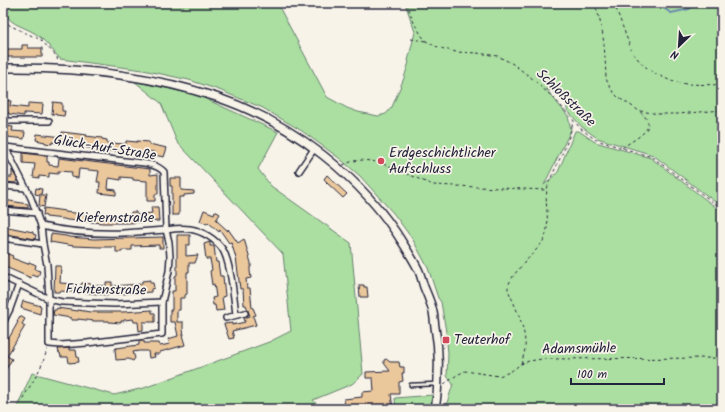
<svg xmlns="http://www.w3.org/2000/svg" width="725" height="412" font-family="Kalam,sans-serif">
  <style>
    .green { fill: #abdfa1; stroke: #66806e }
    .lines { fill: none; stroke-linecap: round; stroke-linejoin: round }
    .stream { stroke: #6c8bae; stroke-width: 2 }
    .building { fill: #ebc79c; stroke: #22223b }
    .lane-casing { stroke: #22223b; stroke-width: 5.5 }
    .street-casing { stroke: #22223b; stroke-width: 8 }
    .secondary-casing { stroke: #22223b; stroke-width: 10 }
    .path { stroke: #22223b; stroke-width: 1; stroke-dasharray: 3 3; stroke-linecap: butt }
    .lane { stroke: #f7f3e8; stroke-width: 2.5 }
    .street { stroke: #f7f3e8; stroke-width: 5 }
    .secondary { stroke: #f7f3e8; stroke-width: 7 }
    .poi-dot { fill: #d1495b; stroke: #f7f3e8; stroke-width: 1.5 }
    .labels { text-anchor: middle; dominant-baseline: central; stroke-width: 3.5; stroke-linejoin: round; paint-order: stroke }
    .street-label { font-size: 14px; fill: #22223b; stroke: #f7f3e8 }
    .poi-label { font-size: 14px; fill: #22223b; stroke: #f7f3e8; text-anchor: start }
  </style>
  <rect width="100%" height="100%" fill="#f7f3e8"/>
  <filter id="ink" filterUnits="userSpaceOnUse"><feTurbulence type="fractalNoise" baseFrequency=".025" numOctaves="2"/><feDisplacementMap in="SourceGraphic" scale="8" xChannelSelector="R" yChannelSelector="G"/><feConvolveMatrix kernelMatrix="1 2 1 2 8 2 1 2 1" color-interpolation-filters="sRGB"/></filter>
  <g filter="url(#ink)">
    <g class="green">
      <path d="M3 3H277L327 97 347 108 358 112 378 116 386 114 392 107 404 78 409 62 408 61 415 32 405 3H722V207L653 155 597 138 582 127 567 110V96L546 89 568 116 571 130 544 185 558 172 575 131H579L595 142 651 158 722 212V409H445L453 384 447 376 448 353 446 332 441 302 438 298 428 268 413 240 394 214 360 176 339 158 302 131 263 108 219 90 189 80 143 70 60 59C54 52 48 44 41 38 26 24 5 28 3 3Z"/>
      <path d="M134 81 197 95 278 132 258 169 271 186 351 243 363 374 352 384 313 400 322 409H16L32 373 114 395 144 388 269 342 291 331 283 254 177 142 161 103Z"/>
      <path d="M433 395 428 409H396L395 398Z"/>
    </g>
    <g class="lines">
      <path class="stream" d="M661 3 662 7 671 13 689 9 698 3"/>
    </g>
    <g class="building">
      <path d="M22 45H28V48H42V57H3V51H8V49H22Z"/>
      <path d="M3 100 11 101 10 106 28 108V103L43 104 42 114 24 113V116L9 114V113L3 111Z"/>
      <path d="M53 102 62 103V111H65L64 116 56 115V114H52Z"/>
      <path d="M6 126 13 127 12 131 25 132 24 139 8 137V135H6Z"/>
      <path d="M62 132 87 135 86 136 102 138V139L107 140V143L126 144V141L137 142V141L149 142V144L167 148 164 157 154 155V152L144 151V154L100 150V151L94 150V149L89 148 69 146 70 145 52 142V144L45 143V142L36 140 37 134 62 137Z"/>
      <path d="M23 153 47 156V162H49V165L58 166 59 158 150 169V175L158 174V194H155V201H147V181L133 180V178L121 177V180L109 178 108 189 116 190V195L99 193 100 182H97L99 171 79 169 78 178 71 177 72 172 58 171V174L49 173V177L39 176V178L33 177 35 164 23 163Z"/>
      <path d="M12 170 17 179 16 183 3 182V177H12Z"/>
      <path d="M327 175 347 194 343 198 326 182H327L324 179Z"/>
      <path d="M170 178H181V190L194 191V194L184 195V197H179V215H172V186H170Z"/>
      <path d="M36 188 42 189 41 195H46L44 207 39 206 40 195 35 194Z"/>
      <path d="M4 200 28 204V208L3 206V201Z"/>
      <path d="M151 207H158L159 221 128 223H103L67 220 64 219 46 217V216L43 215 44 208 65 211V212L74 213 110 216 131 215V212H136V215L152 213Z"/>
      <path d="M204 210 214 214 215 211 220 214 216 220 228 231V229L238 243 244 239 251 263V267H250V271L251 278 246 279 247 288H250L252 308H253L256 315 253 316 256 325 232 331 234 338 229 339 224 324 232 323V325L245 322 244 318 250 316 246 305H244L243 289H240L236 257V258L231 242 229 243 220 230 219 232 208 222 207 224 200 221Z"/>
      <path d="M3 226 33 232V234L36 235 35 239 6 234 3 233Z"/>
      <path d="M51 234 66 236 69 237 94 239 163 237V248H159V245L132 246V250H122V252H116V247H100L74 246 50 242Z"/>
      <path d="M177 235H190V245H186V256L198 255 195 263H189V272H187V294L185 295V298H180V310H177V322H183V330L184 335H182L185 345 160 352V354H154L155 357 149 358 148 351H139L133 352 135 358 133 361 129 359 116 360 115 349 116 348 139 345V341H144V343H159L160 346 170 344 168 339 178 336 175 322H170V310H172V291H175V276L177 275Z"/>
      <path d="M210 242V246H214L216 262H218L220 276H223L225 296 222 297 224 310 216 311 215 305H213L212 298 216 297 214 284 212 285 210 271 212 270 210 259H206L204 244Z"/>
      <path d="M5 254H8L13 256 12 258 28 264 29 262 36 265 35 269 40 271 38 277 32 275 31 278 3 266V256Z"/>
      <path d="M55 266H61L60 283 74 284 73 292 60 291 59 292H54Z"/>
      <path d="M150 280V283H153L154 288 151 289V292L106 295 80 292 81 284H82V283L91 284V285L106 286V282H112V286L142 284V281Z"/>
      <path d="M359 285H364V287H367L368 297H360Z"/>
      <path d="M23 301 41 306 40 314 21 308Z"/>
      <path d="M57 308 78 311V310L90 312H123L152 310V313H155V322H143V330L139 331 138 322H134L133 319 124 320V321H121V323L109 322V321H94L78 319V320H71V318L53 315 54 310H56Z"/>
      <path d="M20 316 25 319 22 324 25 326 7 356 12 359 3 374V345L7 337 9 338 18 322 17 321Z"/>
      <path d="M69 348V350H76L77 357H78L79 362 69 363 68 357H61L60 353H59L58 349Z"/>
      <path d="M386 359 390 362H399L400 367H404V373H402L403 381 399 382V394H391L393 409H387V408L382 409V405L371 406 372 409H345L344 399 362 397V392L374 391 373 378H366V372L390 371 384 363V360Z"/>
    </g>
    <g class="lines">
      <g class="lane-casing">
        <path id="lane" d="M411 385 437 384"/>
      </g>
      <g class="street-casing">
        <g id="street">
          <path d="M3 121H49"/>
          <path d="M3 143 31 198 41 226 43 244 47 265 49 299V344L61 345 87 343 162 334V302L169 271 170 257 169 242 166 230 164 172C157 164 144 163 134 162L5 147"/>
          <path d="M299 171 314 149"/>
          <path d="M3 186 26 188"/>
          <path d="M3 210 37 213"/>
          <path d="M41 226C68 232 96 234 123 233 137 232 151 231 166 230 173 229 182 228 190 229 202 231 216 239 223 250 231 264 234 298 236 315"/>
          <path d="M3 238 43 244"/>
          <path d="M3 277 49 299 62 302 115 304 162 302"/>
          <path d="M226 318 245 313"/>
          <path d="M3 323 10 309 19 284"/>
        </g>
      </g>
      <g class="secondary-casing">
        <path id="secondary" d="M3 68C75 67 147 74 216 97 291 122 363 177 404 245 409 253 414 261 418 269 421 275 422 281 424 287 427 294 430 301 432 308 434 314 434 321 435 327 438 343 439 358 438 374 438 386 437 398 435 409"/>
      </g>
      <g class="path">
        <path d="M407 3 409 10 414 23 422 36 426 41 435 46 444 49 456 52 477 53 498 56 513 64 533 79 541 87 554 98 581 129 596 140 652 157 722 209"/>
        <path d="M594 3C604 26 605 53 606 78 608 85 612 92 618 97 626 104 658 117 645 131 639 138 630 142 622 148"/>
        <path d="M614 3 632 52 643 65 654 73 671 81 686 84 722 85"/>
        <path d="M3 14 5 22 11 26 41 40 57 57 58 63"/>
        <path d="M411 39 426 41"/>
        <path d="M640 111 659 114H678L722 110"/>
        <path d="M343 165 353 161 362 160 371 161 381 163 433 185 546 190"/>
        <path d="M443 335 445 347"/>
        <path d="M521 364C523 357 526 349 525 342 524 324 515 306 508 290 506 277 536 253 543 241 552 225 544 207 547 190 548 182 553 174 556 167 563 152 570 138 573 121"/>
        <path d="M444 384 457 375 465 371 499 376 510 372 521 364 529 361 542 359 722 358"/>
        <path d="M17 409C27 389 42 371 47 349"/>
      </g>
      <use href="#lane" class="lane"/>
      <use href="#street" class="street"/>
      <use href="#secondary" class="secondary"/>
    </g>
  </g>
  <g class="poi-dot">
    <circle cx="381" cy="161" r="4"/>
    <rect x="442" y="336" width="8" height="8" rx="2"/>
  </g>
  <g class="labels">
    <g class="street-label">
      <text transform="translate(566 98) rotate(44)">Schloßstraße</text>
      <text transform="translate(105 148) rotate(9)">Glück-Auf-Straße</text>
      <text x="115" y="218">Kiefernstraße</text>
      <text transform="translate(106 290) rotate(1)">Fichtenstraße</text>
      <text transform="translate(579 349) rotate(-1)">Adamsmühle</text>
    </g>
    <g class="poi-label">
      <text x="389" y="153">Erdgeschichtlicher<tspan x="389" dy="16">Aufschluss</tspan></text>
      <text x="454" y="340">Teuterhof</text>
    </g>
  </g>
  <rect width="725" height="412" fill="none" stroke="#f7f3e8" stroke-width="16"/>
  <rect x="8" y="8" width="709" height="396" fill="none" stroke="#22223b" stroke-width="1.5" filter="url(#ink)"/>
  <g transform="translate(679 46) rotate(205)" stroke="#f7f3e8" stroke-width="3" paint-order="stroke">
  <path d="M0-3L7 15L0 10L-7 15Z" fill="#22223b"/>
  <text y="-6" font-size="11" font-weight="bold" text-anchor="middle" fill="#22223b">N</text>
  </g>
  <path d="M571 378v6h93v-6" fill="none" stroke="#22223b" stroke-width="2"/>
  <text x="577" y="378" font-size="12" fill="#22223b" stroke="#f7f3e8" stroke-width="3" paint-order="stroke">100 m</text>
</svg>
